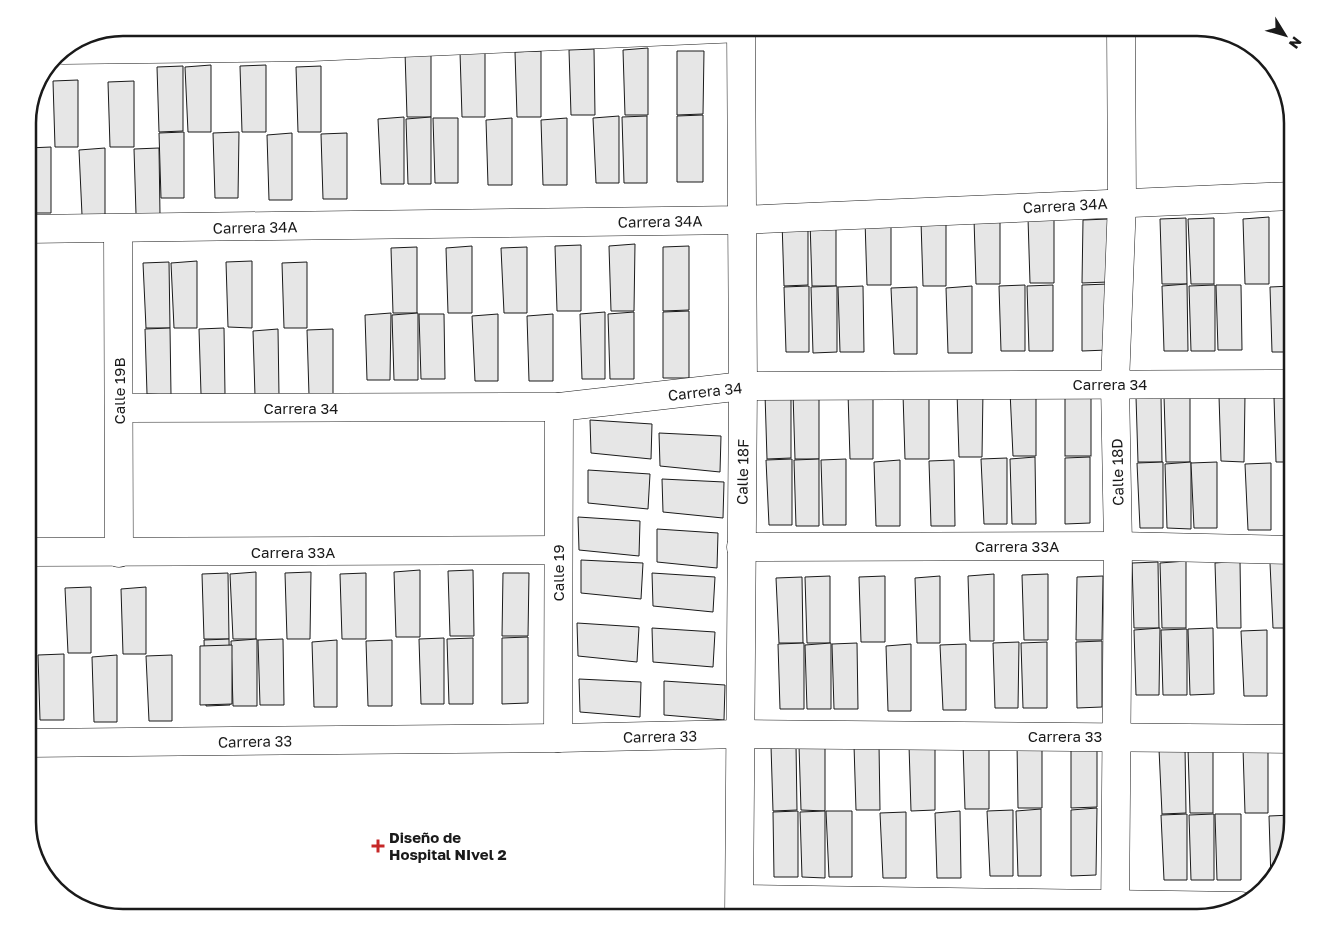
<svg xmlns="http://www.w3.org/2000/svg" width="1320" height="945" font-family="'Golos Text',sans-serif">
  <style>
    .building { fill: #e6e6e6; stroke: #1a1a1a }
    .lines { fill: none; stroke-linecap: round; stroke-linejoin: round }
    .minor-casing { stroke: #1a1a1a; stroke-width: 29 }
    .minor { stroke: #fff; stroke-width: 28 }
    .poi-dot { fill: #c62828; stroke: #fff; stroke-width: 2 }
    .labels { text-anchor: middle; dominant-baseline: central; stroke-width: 4; stroke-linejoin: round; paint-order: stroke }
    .street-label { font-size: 15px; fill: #1a1a1a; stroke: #fff }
    .poi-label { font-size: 15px; font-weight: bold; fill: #1a1a1a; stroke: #fff; text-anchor: start }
    .rim { fill: none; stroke: #1a1a1a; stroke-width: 2.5 }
  </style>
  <rect width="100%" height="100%" fill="#fff"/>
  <g class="building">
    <path d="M158 28H219L218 49 158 43Z"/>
    <path d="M254 28H316L315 52 255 47Z"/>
    <path d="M648 48V115H625L623 50Z"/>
    <path d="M594 49 595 115H571L569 50Z"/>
    <path d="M485 50V117H462L460 52Z"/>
    <path d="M431 51V117H407L405 52Z"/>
    <path d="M541 51V117H517L515 52Z"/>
    <path d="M677 51H704L703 114 677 115Z"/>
    <path d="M211 65V132H188L185 67Z"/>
    <path d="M266 65V132H242L240 66Z"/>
    <path d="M183 66V131L159 132 157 67Z"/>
    <path d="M321 66V132H298L296 67Z"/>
    <path d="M78 80V147H55L53 81Z"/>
    <path d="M134 81V147H110L108 82Z"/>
    <path d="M703 115V182H677V116Z"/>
    <path d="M619 116V183H596L593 118Z"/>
    <path d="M647 116V183H624L622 117Z"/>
    <path d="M404 117V184H381L378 119Z"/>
    <path d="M431 117V184H408L406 119Z"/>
    <path d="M433 118H458V183H435Z"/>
    <path d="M512 118V185H488L486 120Z"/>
    <path d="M567 118V185H543L541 120Z"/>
    <path d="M184 132V198H161L159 133Z"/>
    <path d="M239 132 238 198H215L213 133Z"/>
    <path d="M292 133V200H269L267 135Z"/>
    <path d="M347 133V199H323L321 134Z"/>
    <path d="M51 147V213H28V148Z"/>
    <path d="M105 148V215H82L79 150Z"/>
    <path d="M159 148 160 215 136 214 134 149Z"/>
    <path d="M1000 217V284H976L974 219Z"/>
    <path d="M1054 217V283H1030L1028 218Z"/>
    <path d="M1269 217V284H1245L1243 219Z"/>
    <path d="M1186 218 1187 284H1162L1160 219Z"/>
    <path d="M1214 218V284H1191L1188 219Z"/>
    <path d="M808 219V285L784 286 782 221Z"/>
    <path d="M836 219V286H812L810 221Z"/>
    <path d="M891 219V285H867L865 220Z"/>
    <path d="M946 219V286H923L921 221Z"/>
    <path d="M1109 219 1108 282 1082 283 1083 220Z"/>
    <path d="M635 244 634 311H611L609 246Z"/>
    <path d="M581 245V311H557L555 246Z"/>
    <path d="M472 246V313H448L446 248Z"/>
    <path d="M689 246V310L663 311V247Z"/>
    <path d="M417 247V313H393L391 248Z"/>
    <path d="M527 247V313H504L501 248Z"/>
    <path d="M197 261V328H174L171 263Z"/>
    <path d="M252 261V328L228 327 226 262Z"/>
    <path d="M169 262 170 328H146L143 263Z"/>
    <path d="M307 262V328H284L282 263Z"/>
    <path d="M1108 284V350L1082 351V285Z"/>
    <path d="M1187 284 1188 351H1164L1162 286Z"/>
    <path d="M1025 285V351H1001L999 286Z"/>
    <path d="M1053 285V351H1029L1027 286Z"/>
    <path d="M1215 285V351H1191L1189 286Z"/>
    <path d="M1216 285H1241L1242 350H1218Z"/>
    <path d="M809 286V352H786L784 287Z"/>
    <path d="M837 286V352L813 353 811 287Z"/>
    <path d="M863 286 864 352H840L838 287Z"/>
    <path d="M972 286V353H948L946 288Z"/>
    <path d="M1292 286V352H1272L1270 287Z"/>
    <path d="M917 287V354H894L891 288Z"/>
    <path d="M689 311V378H663V312Z"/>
    <path d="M605 312V379H582L580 314Z"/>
    <path d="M634 312V379H610L608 314Z"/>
    <path d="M391 313 390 380H367L365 315Z"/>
    <path d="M418 313V380H394L392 315Z"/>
    <path d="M419 314H444L445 379H421Z"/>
    <path d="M498 314V381H475L472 316Z"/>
    <path d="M553 314V381H529L527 316Z"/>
    <path d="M170 328 171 395 147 394 145 329Z"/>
    <path d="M224 328 225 394H201L199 329Z"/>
    <path d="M278 329 279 396H255L253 331Z"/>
    <path d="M333 329V395H309L307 330Z"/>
    <path d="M983 390 982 457H959L957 392Z"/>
    <path d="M1036 390V456H1013L1010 391Z"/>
    <path d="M791 392V458L767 459 765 394Z"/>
    <path d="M819 392V459H795L793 393Z"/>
    <path d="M873 392V459H850L848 393Z"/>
    <path d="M929 392V459H905L903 394Z"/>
    <rect x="1065" y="392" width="26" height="64"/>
    <path d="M1245 395 1244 462 1221 461 1219 396Z"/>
    <path d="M1161 396 1162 462H1138L1136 397Z"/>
    <path d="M1164 396H1190V462H1166Z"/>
    <path d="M1292 396V462H1276L1274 397Z"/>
    <path d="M590 420 652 424 651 459 591 453Z"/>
    <path d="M659 433 721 436 720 472 660 466Z"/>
    <path d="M1035 457 1036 524H1012L1010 459Z"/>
    <path d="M1090 457V523L1065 524V458Z"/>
    <path d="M1007 458V524H984L981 459Z"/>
    <path d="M792 459V525H769L766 460Z"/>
    <path d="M819 459V526H796L794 460Z"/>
    <path d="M846 459V525H823L821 460Z"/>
    <path d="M900 460V526H876L874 462Z"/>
    <path d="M954 460 955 526H931L929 461Z"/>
    <path d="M1163 462V528H1140L1137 463Z"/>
    <path d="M1191 462V529L1167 528 1165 464Z"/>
    <path d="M1217 462V528H1194L1191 463Z"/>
    <path d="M1271 463V530H1248L1245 464Z"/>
    <path d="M588 470 650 474 648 509 588 503Z"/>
    <path d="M662 479 724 482 723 518 663 512Z"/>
    <path d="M578 517 640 521 639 556 579 550Z"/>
    <path d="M657 529 718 533 717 568 657 562Z"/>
    <path d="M581 560 643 563 641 599 581 593Z"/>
    <path d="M1186 561V628H1162L1160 563Z"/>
    <path d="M1240 561 1241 628H1217L1215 563Z"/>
    <path d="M1158 562 1159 628H1134L1132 563Z"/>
    <path d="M1292 562V628H1273L1270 563Z"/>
    <path d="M420 570V637H396L394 572Z"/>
    <path d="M473 570 474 636H450L448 571Z"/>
    <path d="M256 572V639H233L230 574Z"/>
    <path d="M311 572 310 639H287L285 573Z"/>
    <path d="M228 573 229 639H204L202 574Z"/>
    <path d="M366 573V639H342L340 574Z"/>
    <path d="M503 573H529L528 636H502Z"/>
    <path d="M652 573 715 577 713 612 653 606Z"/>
    <path d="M994 574V641H970L968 576Z"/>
    <path d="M1048 574V640H1024L1022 575Z"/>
    <path d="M830 576V643H807L805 577Z"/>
    <path d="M885 576V642H861L859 577Z"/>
    <path d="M940 576V643H917L915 578Z"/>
    <path d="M1103 576 1102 640H1076L1077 577Z"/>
    <path d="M802 577 803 643H779L776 578Z"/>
    <path d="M36 587V654H28V588Z"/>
    <path d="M91 587V653H68L65 588Z"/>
    <path d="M146 587V654H123L121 589Z"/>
    <path d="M577 623 639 627 637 662 578 656Z"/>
    <path d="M652 628 715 632 713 667 653 662Z"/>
    <path d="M1160 628 1159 695H1136L1134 630Z"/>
    <path d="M1213 628 1214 694 1190 695 1188 629Z"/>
    <path d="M1187 629V695H1163L1161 630Z"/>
    <path d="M1267 630V696H1244L1241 631Z"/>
    <path d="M528 637V703L502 704V638Z"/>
    <path d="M444 638V704H421L419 639Z"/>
    <path d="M473 638V704H449L447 639Z"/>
    <path d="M229 639 230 705 206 706 204 640Z"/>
    <path d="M257 639V706H233L231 641Z"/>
    <path d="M283 639 284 705H260L258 640Z"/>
    <path d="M337 640V707H314L312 642Z"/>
    <path d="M392 640V706H368L366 641Z"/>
    <path d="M1102 641V707L1077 708 1076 642Z"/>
    <path d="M1019 642 1018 708H995L993 643Z"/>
    <path d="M1047 642V708H1023L1021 643Z"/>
    <path d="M804 643V709H780L778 644Z"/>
    <path d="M831 643V709H807L805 645Z"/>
    <path d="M857 643 858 709H834L832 644Z"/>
    <path d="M911 644V711H888L886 646Z"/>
    <path d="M966 644V710H943L940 645Z"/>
    <path d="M232 645V704L200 705V646Z"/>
    <path d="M64 654V720H40L38 655Z"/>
    <path d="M117 655V722H94L92 657Z"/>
    <path d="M172 655V721H149L146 656Z"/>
    <path d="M579 679 641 682 640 717 580 712Z"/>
    <path d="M664 681 725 685 724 720 664 715Z"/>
    <path d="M989 742V809H965L963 743Z"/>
    <path d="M1042 742V808H1018L1017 743Z"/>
    <path d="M796 744 797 810 773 811 771 746Z"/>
    <path d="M825 744V811L801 810 799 745Z"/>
    <path d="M879 744 880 810H856L854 745Z"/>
    <path d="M935 744V810L911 811 909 745Z"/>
    <path d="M1071 744H1097V807L1071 808Z"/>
    <path d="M1185 747 1186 813 1162 814 1159 749Z"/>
    <path d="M1213 747V813H1190L1188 748Z"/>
    <path d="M1268 747V813H1245L1243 748Z"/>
    <path d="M1097 808 1096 875 1071 876V810Z"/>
    <path d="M1041 809V876H1018L1016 811Z"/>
    <path d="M1013 810V876H990L987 811Z"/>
    <path d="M798 811V877H774L773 812Z"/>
    <path d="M825 811V878L802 877 800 812Z"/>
    <path d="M826 811H852V877H829Z"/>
    <path d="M960 811 961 878H937L935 813Z"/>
    <path d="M906 812V878H883L880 813Z"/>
    <path d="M1187 814V880H1164L1161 815Z"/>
    <path d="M1214 814V880H1191L1189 815Z"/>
    <path d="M1215 814H1241V880H1217Z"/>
    <path d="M1292 815V822L1271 881 1269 816Z"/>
    <path d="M826 906V917H801V908Z"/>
    <path d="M881 906V917H856V908Z"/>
    <path d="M798 907 799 917H773V908Z"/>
    <path d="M937 907V917H911V908Z"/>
  </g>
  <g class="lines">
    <g class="minor-casing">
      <g id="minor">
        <path d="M63 50 312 47 741 28"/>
        <path d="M28 229 741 220 1292 196"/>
        <path d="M118 229 119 553"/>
        <path d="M119 408 559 407 743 386 1292 384"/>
        <path d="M741 547 1118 546 1292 550"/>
        <path d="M28 552 558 550"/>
        <path d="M558 738 559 407"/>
        <path d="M28 743 558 738 741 734 1292 739"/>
        <path d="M740 899 1241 906"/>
        <path d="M739 917 743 386 741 28"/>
        <path d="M1115 917 1118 546 1115 384 1122 202 1121 28"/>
      </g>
    </g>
    <use href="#minor" class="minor"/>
  </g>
  <path class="poi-dot" d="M375.5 838.5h5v5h5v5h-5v5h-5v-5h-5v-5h5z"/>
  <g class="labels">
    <g class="street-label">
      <text transform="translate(1065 205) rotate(-3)">Carrera 34A</text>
      <text transform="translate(660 221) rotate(-1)">Carrera 34A</text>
      <text transform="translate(255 227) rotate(-1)">Carrera 34A</text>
      <text x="1110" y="384">Carrera 34</text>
      <text transform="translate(119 391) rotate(-90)">Calle 19B</text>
      <text transform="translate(705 391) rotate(-6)">Carrera 34</text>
      <text x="301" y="408">Carrera 34</text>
      <text transform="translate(742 472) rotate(-89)">Calle 18F</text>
      <text transform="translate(1117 472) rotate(-91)">Calle 18D</text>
      <text x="1017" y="546">Carrera 33A</text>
      <text x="293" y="552">Carrera 33A</text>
      <text transform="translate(558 573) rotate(-90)">Calle 19</text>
      <text transform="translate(660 736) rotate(-1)">Carrera 33</text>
      <text x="1065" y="736">Carrera 33</text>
      <text transform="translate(255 741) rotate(-1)">Carrera 33</text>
    </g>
    <g class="poi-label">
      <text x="389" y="837">Diseño de<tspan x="389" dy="17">Hospital NIvel 2</tspan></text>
    </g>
  </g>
  <path d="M0 0H1320V945H0ZM123 36H1197A87 87 0 0 1 1284 123V822A87 87 0 0 1 1197 909H123A87 87 0 0 1 36 822V123A87 87 0 0 1 123 36Z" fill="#fff" fill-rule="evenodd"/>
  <path class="rim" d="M123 36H1197A87 87 0 0 1 1284 123V822A87 87 0 0 1 1197 909H123A87 87 0 0 1 36 822V123A87 87 0 0 1 123 36Z"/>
  <g transform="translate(1285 35) rotate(127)" stroke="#ffffff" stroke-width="4" paint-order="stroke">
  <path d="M0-4L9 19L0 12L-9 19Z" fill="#1a1a1a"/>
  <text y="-8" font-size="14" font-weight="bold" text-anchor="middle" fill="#1a1a1a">N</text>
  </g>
</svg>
